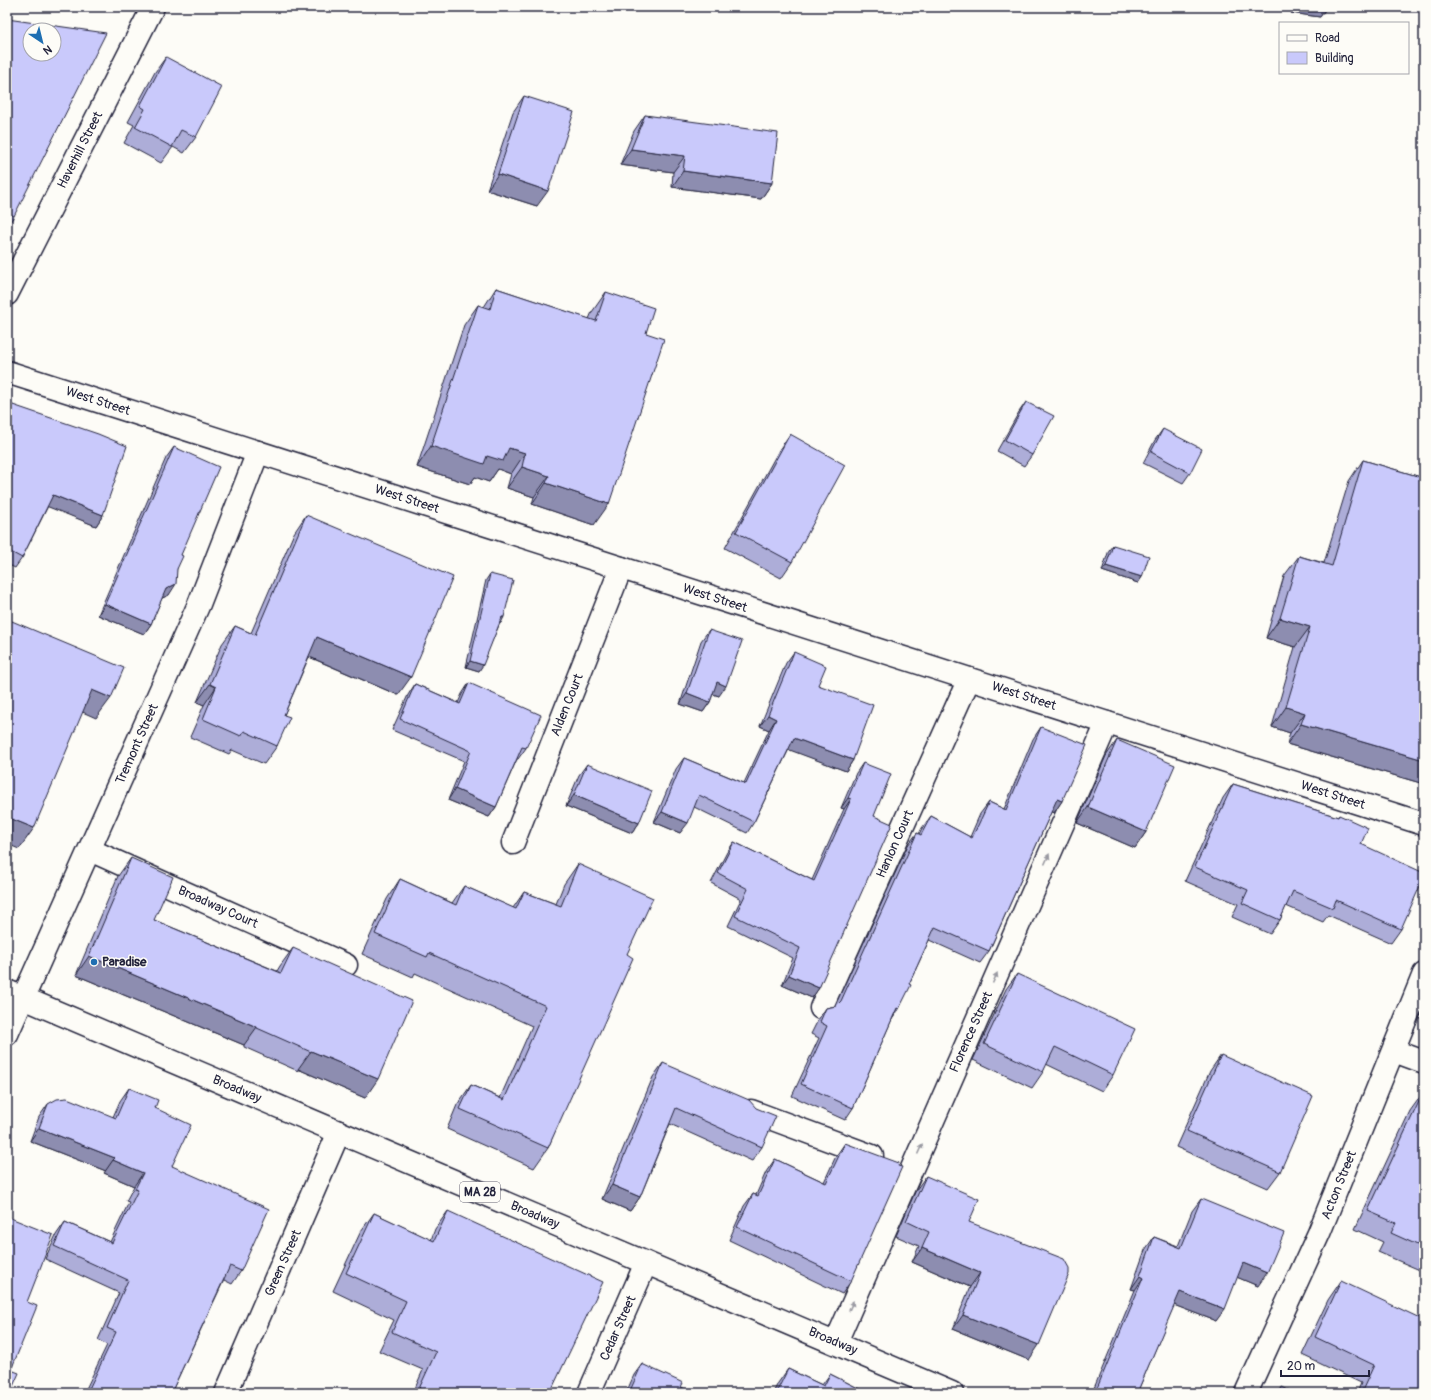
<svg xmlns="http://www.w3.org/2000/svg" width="1431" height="1400" font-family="Pangolin,sans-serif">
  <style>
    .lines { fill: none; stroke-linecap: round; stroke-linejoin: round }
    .minor-casing { stroke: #22223b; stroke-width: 25 }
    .major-casing { stroke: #22223b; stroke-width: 25 }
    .minor { stroke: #fdfcf7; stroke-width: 22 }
    .major { stroke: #fdfcf7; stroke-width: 22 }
    .wall { fill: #adadd8; stroke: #22223b }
    .shaded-wall { fill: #8d8db0; stroke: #22223b }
    .building { fill: #c9c9fb; stroke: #22223b; fill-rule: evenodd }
    .oneway { fill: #9a9aa2 }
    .poi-dot { fill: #1f6fb2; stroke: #fdfcf7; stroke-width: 1.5 }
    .labels { text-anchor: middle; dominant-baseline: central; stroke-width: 3; stroke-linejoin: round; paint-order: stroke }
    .shield { fill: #fdfcf7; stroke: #646373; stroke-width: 1 }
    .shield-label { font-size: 12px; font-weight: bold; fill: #22223b }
    .street-label { font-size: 13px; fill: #22223b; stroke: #fdfcf7 }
    .poi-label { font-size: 13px; font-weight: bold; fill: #22223b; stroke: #fdfcf7; text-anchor: start }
  </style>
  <rect width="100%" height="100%" fill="#fdfcf7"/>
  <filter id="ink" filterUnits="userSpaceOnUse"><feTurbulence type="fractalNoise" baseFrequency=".025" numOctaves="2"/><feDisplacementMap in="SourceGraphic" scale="8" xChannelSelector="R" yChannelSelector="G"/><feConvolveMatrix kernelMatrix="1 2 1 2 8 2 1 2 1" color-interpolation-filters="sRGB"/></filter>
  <g filter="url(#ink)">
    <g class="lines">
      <g class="minor-casing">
        <g id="minor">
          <path d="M7 372 1424 824"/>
          <path d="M513 843 621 568"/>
          <path d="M90 850 346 965"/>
          <path d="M821 1008 969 679"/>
          <path d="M7 1034 199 604 258 452"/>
          <path d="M1394 1051 1424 1062"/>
          <path d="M751 1111 872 1156"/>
          <path d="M836 1342 1107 723"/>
          <path d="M226 1393 339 1132"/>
          <path d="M589 1393 646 1263"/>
          <path d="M1246 1393 1319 1233 1424 974"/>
        </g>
      </g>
      <g class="major-casing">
        <g id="major">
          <path d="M7 294 153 7"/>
          <path d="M7 991 952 1393"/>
        </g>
      </g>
      <use href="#minor" class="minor"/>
      <use href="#major" class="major"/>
    </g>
    <g class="wall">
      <path d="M1292 7H1327L1320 17 1291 13Z"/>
      <path d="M7 19 14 216 7 227Z"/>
      <path d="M166 57 196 137 184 153 173 147 161 163 124 143 134 125 128 122 155 72Z"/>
      <path d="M524 96 537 206 487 190 513 112Z"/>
      <path d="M645 115 772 183 761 199 672 187 673 172 620 165 634 131Z"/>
      <path d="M496 288 589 319 592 312 606 292 646 333 594 525 532 504 534 497 507 488 511 474 498 469 489 482 475 477 470 484 417 467 464 325 478 305 484 307Z"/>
      <path d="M1026 402 1032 455 1024 466 997 451 1019 412Z"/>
      <path d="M7 403 103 515 96 526 48 506 22 558 15 568 7 564Z"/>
      <path d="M1163 429 1190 473 1183 483 1143 463 1155 440Z"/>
      <path d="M790 434 792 562 781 578 725 548 779 450Z"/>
      <path d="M174 447 181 555 169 595 162 598 151 624 144 634 98 615 166 458Z"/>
      <path d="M1363 460 1424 478V784L1287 744 1290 733 1272 727 1295 647 1266 638 1284 576 1299 556 1324 563 1349 481Z"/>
      <path d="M306 515 398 695 309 657 284 715 277 746 264 764 232 750 229 754 190 737 204 705 197 702 222 644 235 626 251 633 294 533Z"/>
      <path d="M1113 545 1142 577 1138 583 1102 571 1109 550Z"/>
      <path d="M490 574 501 623H500L479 671 466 667 486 580Z"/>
      <path d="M709 630 719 696 713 694 710 702 703 712 680 704 701 641Z"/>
      <path d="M794 652 818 685 853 760 846 771 789 749 754 822 747 833 694 807 680 833 654 822 676 769 684 758 744 783 769 730 760 726 786 663Z"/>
      <path d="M469 683 526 748 518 759H517L496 807 489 817 448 800 464 761 392 730 408 695 415 684 458 703 462 694Z"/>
      <path d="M1041 727 1062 801 1054 813 1051 812 989 951 980 963 929 940 909 984 899 1009 892 1019 853 1108 845 1120 792 1096 819 1038 811 1034 818 1020 826 1008 835 1006 908 845 917 833 919 834 922 828 931 816 970 837 980 814 989 802 1004 809 1033 739Z"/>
      <path d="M1117 740 1146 832 1135 848 1077 823 1106 756Z"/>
      <path d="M863 763 874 816 819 988 812 998 782 985 793 958 728 926 741 899 711 883 727 852 734 842 812 880 844 809 841 808 856 773Z"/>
      <path d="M587 764 639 823 632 833 566 806 579 775Z"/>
      <path d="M1233 784 1338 817 1339 815 1361 844 1401 929 1391 943 1328 915 1323 922 1286 906 1280 920 1270 934 1232 917 1238 904 1185 881 1223 798Z"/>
      <path d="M131 858 154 920 277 971 280 966 293 948 365 1098 298 1069V1071L244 1047V1045L76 975 118 876Z"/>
      <path d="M578 864 627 954 548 1148 534 1168 447 1129 457 1105 471 1085 500 1098 532 1026 415 973 413 977 362 954 387 899 400 879 452 903 464 886 513 908 524 892 556 904 564 884Z"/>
      <path d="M1017 974 1113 1075 1102 1091 1046 1064 1043 1072 1032 1088 973 1060 1006 989Z"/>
      <path d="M1221 1055 1280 1172 1268 1188 1176 1147 1210 1071Z"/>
      <path d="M663 1063 762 1147 752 1161 670 1124 640 1197 630 1211 602 1199 653 1077Z"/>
      <path d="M129 1088 155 1108 172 1166 241 1271 232 1284 224 1280 171 1393H84L107 1345 98 1340 119 1293 45 1259 56 1235 65 1222 110 1242 129 1202 126 1201 134 1186 104 1173 106 1171 30 1141 39 1117 48 1104 113 1117 120 1101Z"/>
      <path d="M1423 1093H1424V1268L1422 1271 1378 1252 1383 1242 1355 1229 1410 1111Z"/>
      <path d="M845 1143 851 1281 842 1294 729 1240 744 1206 753 1194 756 1195 766 1172 775 1159 824 1182 836 1156Z"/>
      <path d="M926 1176 969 1222 1029 1360 953 1329 970 1287 912 1262 919 1246 896 1236 916 1190Z"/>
      <path d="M1201 1199 1258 1286 1237 1277 1216 1321 1174 1305 1137 1393H1092L1135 1290 1131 1289 1145 1250 1154 1237 1178 1246 1192 1211Z"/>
      <path d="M448 1211 550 1393H413L423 1370 379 1351 394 1320 333 1291 361 1231 374 1213 431 1240 435 1229Z"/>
      <path d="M1341 1281 1424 1393H1357L1361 1383 1302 1355 1328 1300Z"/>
      <path d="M642 1364 681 1387 692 1393H626L634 1375Z"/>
      <path d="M788 1369 822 1385 830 1374 868 1393H773L778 1383Z"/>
    </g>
    <g class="shaded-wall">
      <path d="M1295 7H1327L1320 17 1291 13Z"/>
      <path d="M631 149 685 156 673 172 620 165Z"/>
      <path d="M683 171 772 183 761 199 672 187Z"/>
      <path d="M498 174 548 191 537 206 487 190Z"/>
      <path d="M431 446 487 456 509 448 525 453 511 474 498 469 489 482 475 477 470 484 417 467Z"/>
      <path d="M522 467 549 476 534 497 507 488Z"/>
      <path d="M546 483 609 504 594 525 532 504Z"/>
      <path d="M53 495 103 515 96 526 46 506Z"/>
      <path d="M1106 566 1142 577 1138 583 1102 571Z"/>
      <path d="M176 584 169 595 158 600 166 589Z"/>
      <path d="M105 604 151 624 144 634 98 615Z"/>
      <path d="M502 617H504L501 623 498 622Z"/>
      <path d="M1280 618 1310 627 1295 647 1266 638Z"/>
      <path d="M317 637 411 677 398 695 305 655Z"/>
      <path d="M470 661 483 665 479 671 466 667Z"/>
      <path d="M717 682 726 686 719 696 710 693Z"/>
      <path d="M210 684 216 687 204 705 197 702Z"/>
      <path d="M92 690 111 698 96 718 78 710Z"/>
      <path d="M687 693 710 702 703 712 680 704Z"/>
      <path d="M1286 707 1305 713 1290 733 1272 727Z"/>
      <path d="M768 715 776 719 769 730 760 726Z"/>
      <path d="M1301 724 1424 760V784L1287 744Z"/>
      <path d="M794 738 853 760 846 771 787 749Z"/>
      <path d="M455 789 496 807 489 817 448 800Z"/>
      <path d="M574 795 639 823 632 833 566 806Z"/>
      <path d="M848 798 851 799 844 809 841 808Z"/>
      <path d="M1057 799 1062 801 1054 813 1049 811Z"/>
      <path d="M1088 807 1146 832 1135 848 1077 823Z"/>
      <path d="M662 812 688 823 680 833 654 822Z"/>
      <path d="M7 817 34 828 19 849 7 844Z"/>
      <path d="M89 956 257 1027 244 1045 76 975Z"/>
      <path d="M789 975 819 988 812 998 782 985Z"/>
      <path d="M897 1008 899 1009 891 1021Z"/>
      <path d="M311 1051 378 1079 365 1098 298 1069Z"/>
      <path d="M39 1128 115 1158 106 1171 30 1141Z"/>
      <path d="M113 1160 143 1173 134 1186 104 1173Z"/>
      <path d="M612 1185 640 1197 630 1211 602 1199Z"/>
      <path d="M922 1248 980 1273 970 1287 912 1262Z"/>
      <path d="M1243 1263 1267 1273 1258 1286 1234 1276Z"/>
      <path d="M1140 1276 1143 1278 1135 1290 1131 1289Z"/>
      <path d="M1180 1292 1225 1309 1216 1321 1171 1304Z"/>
      <path d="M963 1315 1039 1345 1029 1360 953 1329Z"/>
    </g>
    <g class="building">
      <path d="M7 19 106 33 14 216 7 212ZM30 30H54V54H30Z"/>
      <path d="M166 57 222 87 196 137 181 130 172 147 135 127 145 109 140 106Z"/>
      <path d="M524 96 574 112 548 191 498 174Z"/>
      <path d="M645 115 778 133 772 183 683 171 685 156 631 149Z"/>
      <path d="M496 288 596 321 606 292 654 308 646 333 664 339 609 504 546 483 549 476 522 467 525 453 509 448 503 461 487 456 484 464 431 446 478 305 490 309Z"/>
      <path d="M1026 402 1054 416 1032 455 1005 440Z"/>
      <path d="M7 403 98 434 127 446 103 515 53 495 22 558 7 550Z"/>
      <path d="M1163 429 1202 449 1190 473 1151 452Z"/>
      <path d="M790 434 845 465 792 562 736 532Z"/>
      <path d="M174 447 219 467 181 555 183 556 177 569 176 584 166 589 151 624 105 604Z"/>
      <path d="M1363 460 1424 478V760L1301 724 1305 713 1286 707 1310 627 1280 618 1299 556 1332 566Z"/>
      <path d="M306 515 453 577 411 677 317 637 284 715 290 717 277 746 244 731 241 736 203 719 216 687 210 684 235 626 255 635Z"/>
      <path d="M1113 545 1149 556 1142 577 1106 566Z"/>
      <path d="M490 574 513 580 504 617H502L483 665 470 661Z"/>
      <path d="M7 619 124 668 111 698 92 690 34 828 7 817Z"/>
      <path d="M709 630 742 641 726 686 717 682 710 702 687 693Z"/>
      <path d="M794 652 826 666 818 685 873 705 853 760 794 738 754 822 699 795 688 823 662 812 684 758 746 784 776 719 768 715Z"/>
      <path d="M469 683 541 715 526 748 522 747 496 807 455 789 471 751 400 719 415 684 460 704Z"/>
      <path d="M1041 727 1087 745 1062 801 1057 799 989 951 935 927 909 984 911 985 899 1009 897 1008 853 1108 801 1084 827 1026 820 1022 826 1008 836 1006 841 1001 917 833 921 835 931 816 972 838 989 802 1006 810Z"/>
      <path d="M1117 740 1175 765 1146 832 1088 807Z"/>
      <path d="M863 763 891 774 874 816 892 824 819 988 789 975 800 948 735 916 748 889 718 873 734 842 814 881 851 799 848 798Z"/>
      <path d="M587 764 652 791 639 823 574 795Z"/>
      <path d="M1233 784 1338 817 1339 815 1368 828 1361 844 1424 873V877L1401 929 1336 900 1333 908 1293 891 1280 920 1242 903 1248 890 1195 867Z"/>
      <path d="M131 858 173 877 154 920 281 973 293 948 412 1001 378 1079 311 1051V1052L257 1028V1027L89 956Z"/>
      <path d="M578 864 653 898 627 954 633 958 548 1148 460 1109 471 1085 504 1100 546 1006 429 953 427 957 375 934 400 879 456 905 464 886 516 909 524 892 561 906Z"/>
      <path d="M1017 974 1135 1029 1113 1075 1055 1047 1043 1072 984 1044Z"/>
      <path d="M1221 1055 1313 1096 1280 1172 1187 1131Z"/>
      <path d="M663 1063 749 1100 756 1108 776 1116 762 1147 676 1108 640 1197 612 1185Z"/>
      <path d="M129 1088 158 1100 155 1108 191 1125 172 1166 269 1209 241 1271 230 1266 171 1393H87L116 1332 107 1328 128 1280 54 1246 65 1222 112 1243 138 1190 135 1189 143 1173 113 1160 115 1158 39 1128 48 1104 57 1099 67 1098 116 1118Z"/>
      <path d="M1423 1093H1424V1248L1391 1233 1396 1223 1368 1211Z"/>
      <path d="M845 1143 899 1163 898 1166 902 1167 851 1281 737 1227 753 1194 758 1196 775 1159 826 1183Z"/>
      <path d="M926 1176 979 1199 969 1222 1064 1259 1069 1268V1274L1039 1345 963 1315 980 1273 922 1248 929 1232 906 1221Z"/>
      <path d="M1201 1199 1284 1233 1267 1273 1243 1263 1225 1309 1180 1292 1137 1393H1095L1143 1278 1140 1276 1154 1237 1181 1248Z"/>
      <path d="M448 1211 603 1282 550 1393H417L436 1352 392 1332 406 1301 346 1273 374 1213 434 1241Z"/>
      <path d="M8 1217 53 1235 27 1302 37 1306 11 1370 19 1373 10 1393H7V1219Z"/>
      <path d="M1341 1281 1424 1320V1393H1361L1374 1365 1315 1337Z"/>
      <path d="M642 1364 683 1383 681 1387 692 1392V1393H629Z"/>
      <path d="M788 1369 824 1386 830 1374 868 1393H776Z"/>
      <path d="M1282 1387 1295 1393H1279Z"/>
    </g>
    <defs><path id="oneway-solid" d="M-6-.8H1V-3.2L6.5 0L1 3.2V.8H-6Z"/></defs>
    <g class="oneway">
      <use href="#oneway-solid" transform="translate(1047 859) rotate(-66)"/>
      <use href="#oneway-solid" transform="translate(995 978) rotate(-66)"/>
      <use href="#oneway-solid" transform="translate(920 1149) rotate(-66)"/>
      <use href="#oneway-solid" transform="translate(851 1306) rotate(-66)"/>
    </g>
  </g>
  <circle class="poi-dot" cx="94" cy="962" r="4"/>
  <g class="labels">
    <rect class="shield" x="460" y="1182" width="40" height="20" rx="3"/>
    <g class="shield-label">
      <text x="480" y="1192">MA 28</text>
    </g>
    <g class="street-label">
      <text transform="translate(80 150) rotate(-63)">Haverhill Street</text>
      <text transform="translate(98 401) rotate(18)">West Street</text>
      <text transform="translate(407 499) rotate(18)">West Street</text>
      <text transform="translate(715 598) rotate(18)">West Street</text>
      <text transform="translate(1024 696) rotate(18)">West Street</text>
      <text transform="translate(567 705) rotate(-68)">Alden Court</text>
      <text transform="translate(137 744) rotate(-66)">Tremont Street</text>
      <text transform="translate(1333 795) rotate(18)">West Street</text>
      <text transform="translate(895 844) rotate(-66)">Hanlon Court</text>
      <text transform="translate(218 907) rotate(24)">Broadway Court</text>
      <text transform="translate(971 1032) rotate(-66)">Florence Street</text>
      <text transform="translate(237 1089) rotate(23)">Broadway</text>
      <text transform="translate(1339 1185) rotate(-68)">Acton Street</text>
      <text transform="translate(535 1215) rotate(23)">Broadway</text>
      <text transform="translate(283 1263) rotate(-66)">Green Street</text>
      <text transform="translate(618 1328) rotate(-66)">Cedar Street</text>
      <text transform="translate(833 1341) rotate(23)">Broadway</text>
    </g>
    <g class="poi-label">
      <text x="102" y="962">Paradise</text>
    </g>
  </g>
  <rect width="1431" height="1400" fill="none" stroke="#fdfcf7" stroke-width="24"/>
  <rect x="12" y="12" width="1407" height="1376" fill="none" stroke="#22223b" stroke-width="1.5" filter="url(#ink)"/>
  <rect x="1279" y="22" width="130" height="52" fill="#fdfcf7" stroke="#a5a5ac"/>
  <rect x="1287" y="35" width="20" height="6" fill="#fdfcf7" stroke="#a5a5ac"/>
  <text x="1315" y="42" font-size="12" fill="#22223b">Road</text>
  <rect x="1287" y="52" width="20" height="12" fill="#c9c9fb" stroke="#a5a5ac"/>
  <text x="1315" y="62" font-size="12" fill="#22223b">Building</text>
  <g transform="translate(42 42) rotate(145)"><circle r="19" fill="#fdfcf7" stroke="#a5a5ac"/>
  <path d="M0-3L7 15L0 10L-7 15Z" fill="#1f6fb2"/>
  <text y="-6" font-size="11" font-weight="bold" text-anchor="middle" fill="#22223b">N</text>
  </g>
  <path d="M1281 1370v6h88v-6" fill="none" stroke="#22223b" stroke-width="2"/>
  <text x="1287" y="1370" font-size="12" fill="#22223b" stroke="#fdfcf7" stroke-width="3" paint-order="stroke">20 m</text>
</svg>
